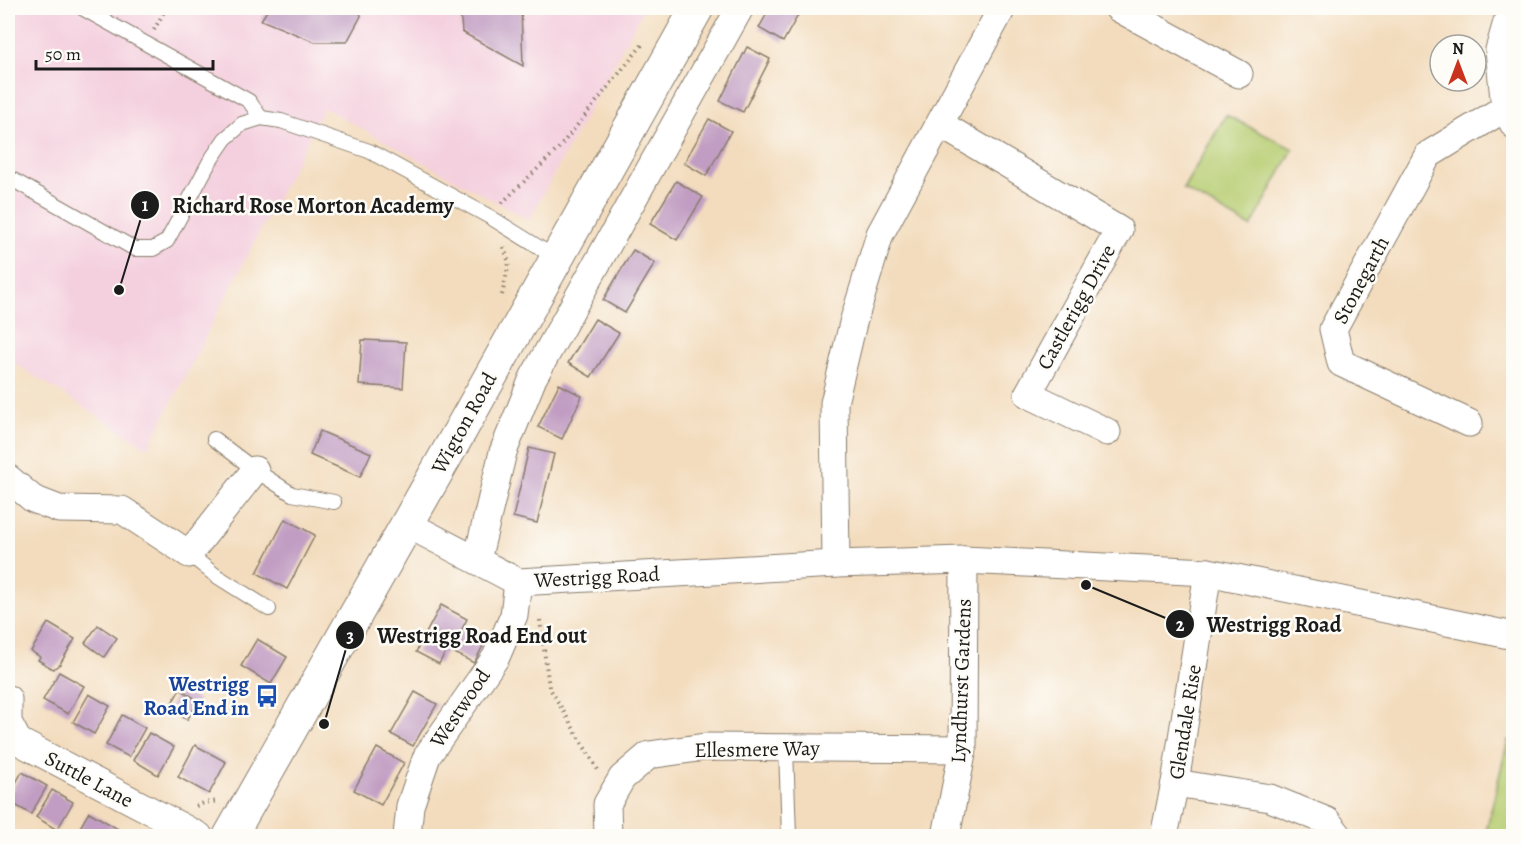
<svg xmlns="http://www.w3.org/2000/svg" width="1521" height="844" font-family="Alegreya,serif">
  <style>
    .built { fill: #f4cfde }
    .green { fill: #b8ce73; stroke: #6a7548; stroke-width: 1.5 }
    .building { fill: #c19dc3 }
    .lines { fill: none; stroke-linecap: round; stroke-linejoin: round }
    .lane-casing { stroke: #887c6c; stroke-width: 16 }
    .street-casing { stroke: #887c6c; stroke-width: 29 }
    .primary-casing { stroke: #887c6c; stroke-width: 35 }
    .path { stroke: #887c6c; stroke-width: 4; stroke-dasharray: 1.5 4.5; stroke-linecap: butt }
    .lane { stroke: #fff; stroke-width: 14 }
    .street { stroke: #fff; stroke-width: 27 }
    .primary { stroke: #fff; stroke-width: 33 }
    .labels { text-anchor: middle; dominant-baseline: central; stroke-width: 5; stroke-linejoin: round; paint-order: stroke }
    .street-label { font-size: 21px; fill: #1c1c1c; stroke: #fdfcf7 }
    .transit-label { font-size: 21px; font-weight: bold; fill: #164399; stroke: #fdfcf7; text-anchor: end }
    .leader { fill: none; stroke: #1c1c1c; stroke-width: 2 }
    .callout-dot { fill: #1c1c1c; stroke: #fdfcf7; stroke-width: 2 }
    .mark-label { font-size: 18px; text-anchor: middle; font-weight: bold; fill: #fff }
    .callout-label { font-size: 22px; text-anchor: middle; font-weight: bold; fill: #1c1c1c; stroke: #fdfcf7; stroke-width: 5; stroke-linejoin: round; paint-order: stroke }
  </style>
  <rect width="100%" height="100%" fill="#fdfcf7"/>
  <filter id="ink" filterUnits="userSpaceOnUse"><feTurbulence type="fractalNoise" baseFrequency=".0167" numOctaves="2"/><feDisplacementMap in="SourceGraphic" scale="12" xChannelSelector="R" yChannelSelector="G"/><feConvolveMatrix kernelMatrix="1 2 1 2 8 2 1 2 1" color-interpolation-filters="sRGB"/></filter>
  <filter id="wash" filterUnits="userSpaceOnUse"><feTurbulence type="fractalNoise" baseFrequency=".008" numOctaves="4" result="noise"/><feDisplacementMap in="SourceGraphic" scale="24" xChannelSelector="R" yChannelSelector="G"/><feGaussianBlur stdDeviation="1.35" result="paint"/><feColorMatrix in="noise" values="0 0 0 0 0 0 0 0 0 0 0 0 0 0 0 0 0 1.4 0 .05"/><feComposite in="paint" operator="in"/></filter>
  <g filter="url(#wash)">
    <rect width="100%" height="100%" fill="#f3dcbd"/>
    <path class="built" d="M8 8H644L529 220 324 108 148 448 8 359Z"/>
    <g class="green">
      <path d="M1226 115 1293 149 1251 227 1183 189Z"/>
      <path d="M1508 740 1513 741V836H1485Z"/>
    </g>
    <g id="blocks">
      <g class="building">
        <path d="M269 8H359L361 16 347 42H315L261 20Z"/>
        <path d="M460 8H521L523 66 462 32Z"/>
        <path d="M770 8H802L783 42 759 28Z"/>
        <path d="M747 47 770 59 743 112 720 101Z"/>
        <path d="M709 119 731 131 706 176 684 163Z"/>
        <path d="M676 181 703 197 677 240 650 224Z"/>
        <path d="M633 250 655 263 625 313 603 300Z"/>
        <path d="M595 319 619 333 591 377 568 363Z"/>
        <path d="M362 340 406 342 403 388 359 385Z"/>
        <path d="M559 384 582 396 562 439 538 427Z"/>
        <path d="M320 431 371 453 360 477 310 455Z"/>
        <path d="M529 448 554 454 537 523 513 517Z"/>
        <path d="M285 519 315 535 287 589 257 573Z"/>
        <path d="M441 605 467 619 462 629 485 642 474 663 447 649 439 664 416 652Z"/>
        <path d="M48 623 75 639 60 664 53 669 38 660 40 657 31 651Z"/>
        <path d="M98 625 117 638 104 657 85 643Z"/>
        <path d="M257 639 287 657 271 684 241 666Z"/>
        <path d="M59 672 84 686 68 714 43 700Z"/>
        <path d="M180 689 199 701 187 720 169 708Z"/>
        <path d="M415 692 437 704 413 746 391 734Z"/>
        <path d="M89 694 110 706 94 734 73 722Z"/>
        <path d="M122 715 145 728 129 757 106 745Z"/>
        <path d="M149 733 174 747 158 775 133 760Z"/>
        <path d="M195 745 226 762 209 794 178 777Z"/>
        <path d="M377 748 404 763 381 805 354 790Z"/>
        <path d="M22 772 47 786 31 814 8 801V797Z"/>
        <path d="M52 790 73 802 57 830 36 817Z"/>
        <path d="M89 812 130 836H75Z"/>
      </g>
    </g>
  </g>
  <g filter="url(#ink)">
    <use href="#blocks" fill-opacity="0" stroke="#887c6c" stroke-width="1.5"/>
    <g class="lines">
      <g class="lane-casing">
        <g id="lane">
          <path d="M82 8 249 101 261 118"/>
          <path d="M8 177 135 249H153L167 241 210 161 225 139 242 124 261 118 281 121 369 151 490 217 556 258"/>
          <path d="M214 439 255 470 292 494 334 502"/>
          <path d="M189 554 215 575 269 609"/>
          <path d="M786 748 789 836"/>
        </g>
      </g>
      <g class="street-casing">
        <g id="street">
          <path d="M1118 8 1239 74"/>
          <path d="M1511 8 1499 50 1505 108 1514 125"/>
          <path d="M940 124 1119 230 1028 394 1107 432"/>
          <path d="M1469 423 1341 363 1333 329 1428 155 1505 108"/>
          <path d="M8 478 33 499 59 509 122 510 189 554 255 470"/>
          <path d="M407 524 518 582 836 564 964 560 1208 572 1514 636"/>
          <path d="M477 560 503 452 533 378 740 8"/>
          <path d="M836 564 834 403 853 323 880 234 1002 8"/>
          <path d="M8 699V722L18 741 199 836"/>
          <path d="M1175 783 1270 798 1327 821 1339 836"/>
          <path d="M407 836 410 806 427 756 496 657 514 615 518 582"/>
          <path d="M608 836 607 804 622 778 649 755 705 747 963 749"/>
          <path d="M946 836 963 749 964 560"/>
          <path d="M1164 836 1175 783 1208 572"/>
        </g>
      </g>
      <g class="primary-casing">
        <path id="primary" d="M230 836 460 431 697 8"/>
      </g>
      <g class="path">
        <path d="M154 30 166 8"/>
        <path d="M502 203 558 149 642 45"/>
        <path d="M502 295 509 263 504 247"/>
        <path d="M540 620 549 687 598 770"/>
        <path d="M196 806 204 803 218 801"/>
      </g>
      <use href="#lane" class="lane"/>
      <use href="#street" class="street"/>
      <use href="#primary" class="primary"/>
    </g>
  </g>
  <defs>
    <g id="bus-bare" transform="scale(1.8)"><path d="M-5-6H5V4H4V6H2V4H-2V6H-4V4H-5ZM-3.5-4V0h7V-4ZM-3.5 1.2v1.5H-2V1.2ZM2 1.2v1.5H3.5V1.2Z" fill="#1a4fb4" stroke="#fdfcf7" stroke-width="2.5" paint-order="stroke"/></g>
  </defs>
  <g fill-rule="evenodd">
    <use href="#bus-bare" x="267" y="696"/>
  </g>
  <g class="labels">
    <g class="street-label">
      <text transform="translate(1361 280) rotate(-62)">Stonegarth</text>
      <text transform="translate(1076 307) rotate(-61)">Castlerigg Drive</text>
      <text transform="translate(464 423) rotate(-61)">Wigton Road</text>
      <text transform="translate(597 577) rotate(-3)">Westrigg Road</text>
      <text transform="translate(961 681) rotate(-88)">Lyndhurst Gardens</text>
      <text transform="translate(460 708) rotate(-56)">Westwood</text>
      <text transform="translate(1185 722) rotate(-81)">Glendale Rise</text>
      <text transform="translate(757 749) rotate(-1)">Ellesmere Way</text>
      <text transform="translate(89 779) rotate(28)">Suttle Lane</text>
    </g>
    <g class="transit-label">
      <text x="249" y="684">Westrigg<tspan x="249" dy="24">Road End in</tspan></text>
    </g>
  </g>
  <path class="leader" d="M119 290L145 205M1086 585L1180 624M324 724L350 635"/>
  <g class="callout-dot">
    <circle cx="119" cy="290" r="6"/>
    <circle cx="1086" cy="585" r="6"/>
    <circle cx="324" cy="724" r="6"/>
    <circle cx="145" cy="205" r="15"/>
    <circle cx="1180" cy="624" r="15"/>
    <circle cx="350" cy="635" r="15"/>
  </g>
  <g class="mark-label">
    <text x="145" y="211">1</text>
    <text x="1180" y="631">2</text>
    <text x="350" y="642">3</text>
  </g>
  <g class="callout-label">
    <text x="313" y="213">Richard Rose Morton Academy</text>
    <text x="1274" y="632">Westrigg Road</text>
    <text x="482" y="643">Westrigg Road End out</text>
  </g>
  <rect width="1521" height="844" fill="none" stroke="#fdfcf7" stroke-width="30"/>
  <g transform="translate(1458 63)"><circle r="28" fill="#fdfcf7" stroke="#a3a29f" stroke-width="1.5"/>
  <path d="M0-4.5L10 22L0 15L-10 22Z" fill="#c8321e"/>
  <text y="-9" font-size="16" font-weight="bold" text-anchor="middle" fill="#1c1c1c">N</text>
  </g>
  <path d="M36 60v9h177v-9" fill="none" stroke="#1c1c1c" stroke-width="3"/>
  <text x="45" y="60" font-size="18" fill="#1c1c1c" stroke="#fdfcf7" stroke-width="4.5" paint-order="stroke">50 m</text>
</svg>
